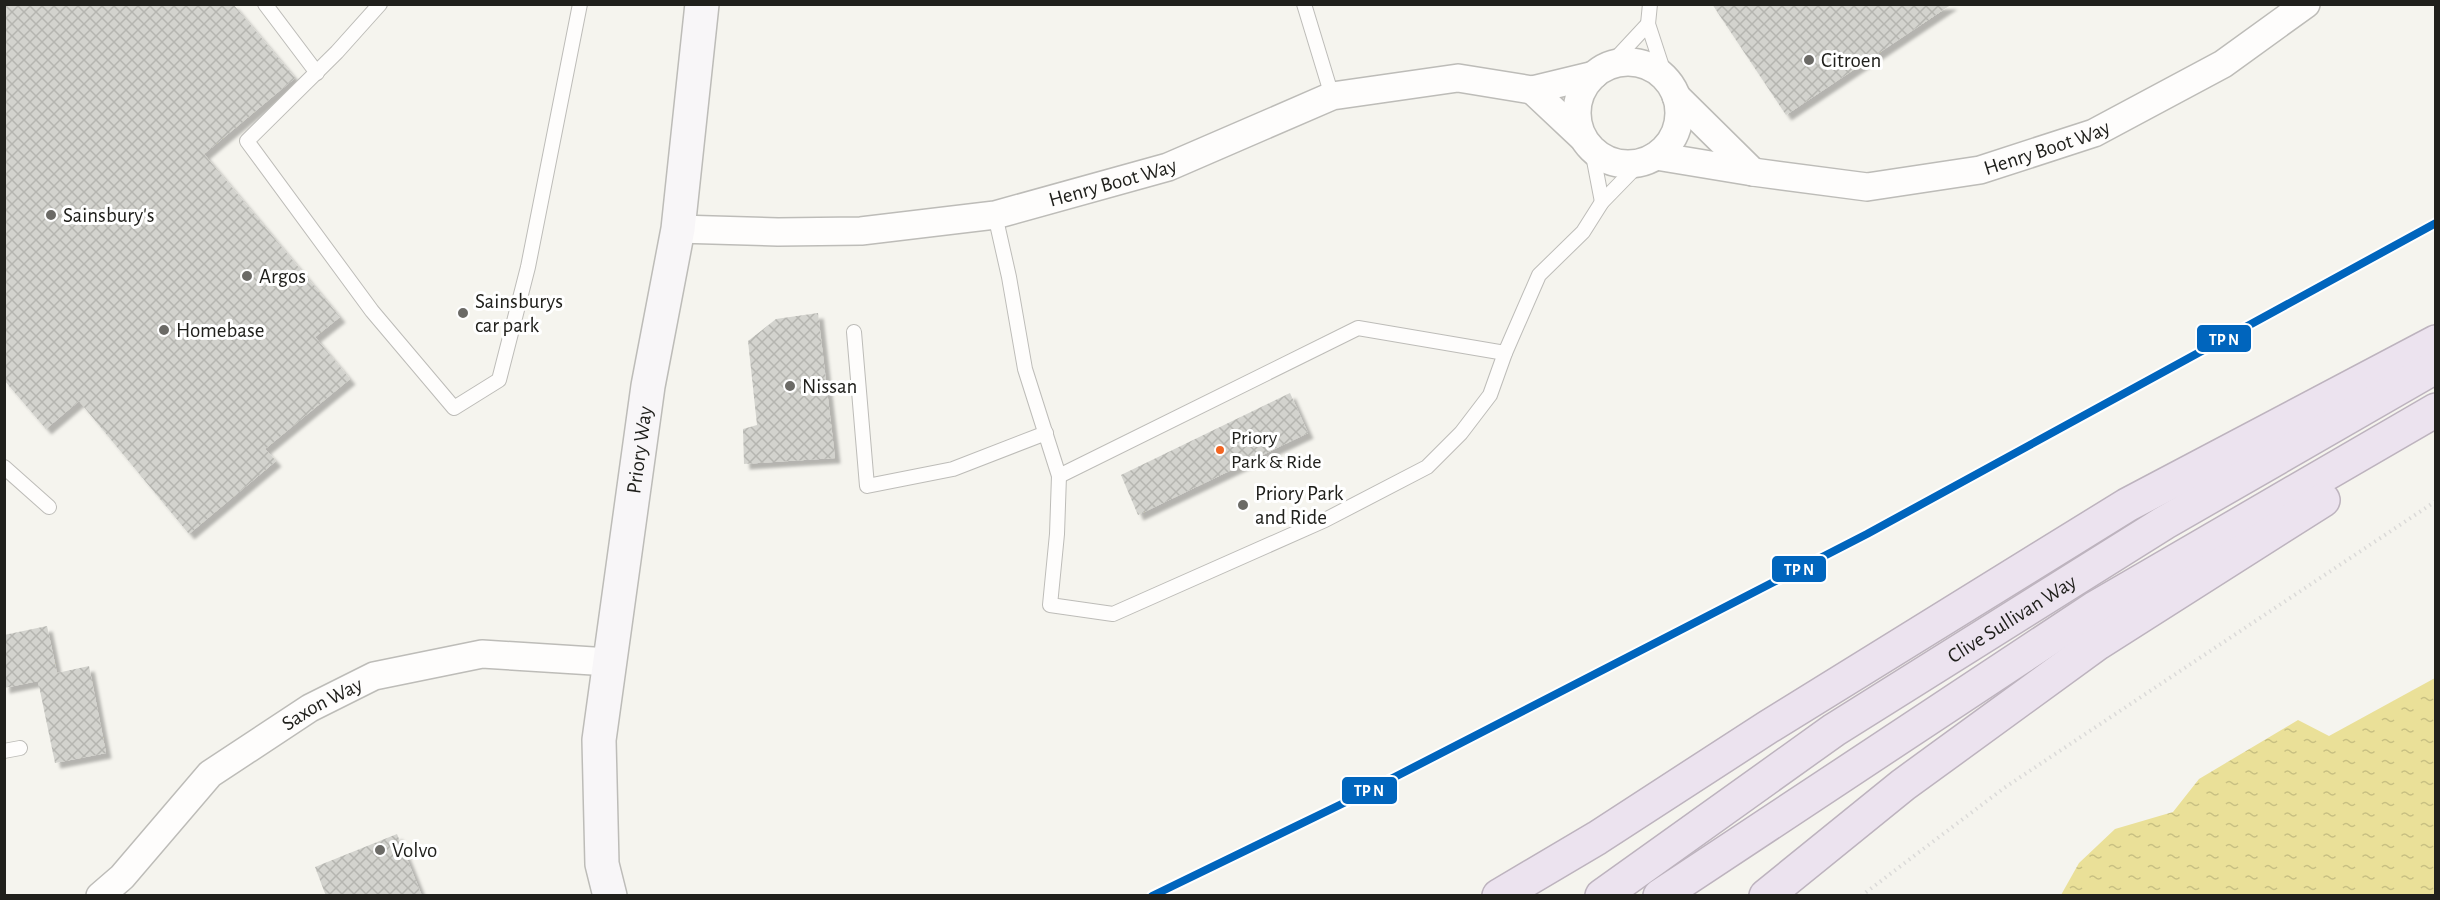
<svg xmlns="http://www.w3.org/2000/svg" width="2440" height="900" font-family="'Alegreya Sans',sans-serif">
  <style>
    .water { fill: url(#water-ripples) }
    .building { fill: url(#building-cross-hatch); filter: url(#shadow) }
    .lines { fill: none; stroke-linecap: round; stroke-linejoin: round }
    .lane-casing { stroke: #bdbcb8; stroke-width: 16 }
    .street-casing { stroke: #bdbcb8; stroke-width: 30 }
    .secondary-casing { stroke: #bdbcb8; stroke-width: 36 }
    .highway-casing { stroke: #bdb3be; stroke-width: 36 }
    .path { stroke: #dbdad8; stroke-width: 4; stroke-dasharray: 1.5 4.5; stroke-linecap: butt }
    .lane { stroke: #fefdfc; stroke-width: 14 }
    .street { stroke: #fefdfc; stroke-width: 27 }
    .secondary { stroke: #f8f6f8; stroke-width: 33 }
    .highway { stroke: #ece3ef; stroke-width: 33 }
    .rail-1-casing { stroke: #fff; stroke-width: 12 }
    .rail-1 { stroke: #0065bd; stroke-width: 8 }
    .poi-dot { fill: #6b6a66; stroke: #fff; stroke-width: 2 }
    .bus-dot { fill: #f26522; stroke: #fff; stroke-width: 2 }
    .labels { text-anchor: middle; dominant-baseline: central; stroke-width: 6; stroke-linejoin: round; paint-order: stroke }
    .bus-label { font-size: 20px; fill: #20201c; stroke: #fff; text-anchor: start }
    .poi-label { font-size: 21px; fill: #20201c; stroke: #fff; text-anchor: start }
    .street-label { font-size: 21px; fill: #20201c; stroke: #fff }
    .line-badge { stroke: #fff; stroke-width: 2 }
    .badge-label { font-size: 16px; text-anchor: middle; font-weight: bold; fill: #fff }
  </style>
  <defs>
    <pattern id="water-ripples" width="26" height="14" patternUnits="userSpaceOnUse" patternTransform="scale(1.5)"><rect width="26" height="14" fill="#eae098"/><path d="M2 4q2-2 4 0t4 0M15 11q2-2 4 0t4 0" fill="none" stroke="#c8c082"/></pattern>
    <pattern id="building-cross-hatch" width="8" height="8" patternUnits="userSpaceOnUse" patternTransform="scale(1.5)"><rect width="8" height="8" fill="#d3d3ce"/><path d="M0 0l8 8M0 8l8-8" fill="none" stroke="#b5b5b0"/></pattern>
    <filter id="shadow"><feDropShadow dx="5.5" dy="5.5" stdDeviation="1.5" flood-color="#0004"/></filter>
  </defs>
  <rect width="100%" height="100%" fill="#f5f4ee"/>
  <path class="water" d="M2435 678V895H2061L2079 863 2115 829 2173 812 2199 779 2298 720 2329 736Z"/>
  <g class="building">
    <path d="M4 4H233L295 78 204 154 340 317 315 337 350 379 265 449 276 461 189 534 79 401 46 429 4 380Z"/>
    <path d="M1712 4H1952L1786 115Z"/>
    <path d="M818 313 835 458 744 464 743 429 757 425 748 341 776 319Z"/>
    <path d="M1290 393 1308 433 1138 515 1121 475Z"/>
    <path d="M47 626 57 673 89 666 106 753 55 763 38 681 4 688V635Z"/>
    <path d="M397 834 422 896H326L315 867Z"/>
  </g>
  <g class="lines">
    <g class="lane-casing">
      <g id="lane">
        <path d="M265 4 317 73"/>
        <path d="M380 4 337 52 247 141 372 311 454 408 499 380 528 267 580 4"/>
        <path d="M1304 4 1332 96"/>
        <path d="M1650 4 1648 24 1667 82"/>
        <path d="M1608 67 1648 24"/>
        <path d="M1592 150 1602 202"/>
        <path d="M995 215 1009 277 1025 369 1059 476 1057 534 1050 605 1113 614 1325 520 1427 467 1461 433 1490 395 1505 353 1539 275 1583 232 1602 202 1640 163"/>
        <path d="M854 332 867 486 953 469 1046 433"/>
        <path d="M4 467 49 507"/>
        <path d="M1059 476 1358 328 1505 353"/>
        <path d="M4 751 20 748"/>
      </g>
    </g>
    <g class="street-casing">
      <g id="street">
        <circle cx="1628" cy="113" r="51"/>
        <path d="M1532 90 1582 137"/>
        <path d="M1676 96 1753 172"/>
        <path id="s1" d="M1656 156 1753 172 1867 187 1980 170 2094 133 2223 64 2306 4"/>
        <path id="s2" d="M678 229 778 232 861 231 995 215 1168 167 1332 96 1458 78 1532 90 1594 75"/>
        <path id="s3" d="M100 896 122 877 210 774 310 708 374 676 482 654 609 662"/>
      </g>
    </g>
    <g class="secondary-casing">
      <g id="secondary">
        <path id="s4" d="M610 896 602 864 599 740 648 386 678 229 702 4"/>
      </g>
    </g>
    <g class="highway-casing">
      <g id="highway">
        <path d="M1499 896 1597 838 1768 727 2127 505 2436 342"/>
        <path id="s5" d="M1602 896 1834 730 2164 523 2428 371"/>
        <path d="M1660 896 2095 608 2436 410"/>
        <path d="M1766 896 1903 785 2098 643 2323 500"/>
      </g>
    </g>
    <path class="path" d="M1861 896 2004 788 2436 501"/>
    <use href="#lane" class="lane"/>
    <use href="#street" class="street"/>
    <use href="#secondary" class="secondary"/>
    <use href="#highway" class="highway"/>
    <g class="rail-1-casing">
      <path id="rail-1" d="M1152 896 1352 799 1867 534 2436 223"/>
    </g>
    <use href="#rail-1" class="rail-1"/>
  </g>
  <g class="poi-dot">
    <circle cx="1809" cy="60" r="6"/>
    <circle cx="51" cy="215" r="6"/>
    <circle cx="247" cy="276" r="6"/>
    <circle cx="463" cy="313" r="6"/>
    <circle cx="164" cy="330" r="6"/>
    <circle cx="790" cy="386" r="6"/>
    <circle cx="1243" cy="505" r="6"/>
    <circle cx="380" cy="850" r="6"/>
  </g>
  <circle class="bus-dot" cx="1220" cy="450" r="5"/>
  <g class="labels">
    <g class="bus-label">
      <text x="1231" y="438">Priory<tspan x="1231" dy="24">Park &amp; Ride</tspan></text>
    </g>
    <g class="poi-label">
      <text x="1821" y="60">Citroen</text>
      <text x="63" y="215">Sainsbury's</text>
      <text x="259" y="276">Argos</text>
      <text x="475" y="301">Sainsburys<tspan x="475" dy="24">car park</tspan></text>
      <text x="176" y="330">Homebase</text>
      <text x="802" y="386">Nissan</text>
      <text x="1255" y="493">Priory Park<tspan x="1255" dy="24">and Ride</tspan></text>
      <text x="392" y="850">Volvo</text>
    </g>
    <g class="street-label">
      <text stroke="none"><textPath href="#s1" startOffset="398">Henry Boot Way</textPath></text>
      <text stroke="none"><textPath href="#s2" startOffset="440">Henry Boot Way</textPath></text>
      <text stroke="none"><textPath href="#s4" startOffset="450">Priory Way</textPath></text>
      <text stroke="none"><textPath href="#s5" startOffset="495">Clive Sullivan Way</textPath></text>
      <text stroke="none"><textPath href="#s3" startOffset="297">Saxon Way</textPath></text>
    </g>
  </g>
  <g class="line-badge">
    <rect x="2196" y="324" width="56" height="29" rx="6" fill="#0065bd"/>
    <rect x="1771" y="555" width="56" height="28" rx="6" fill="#0065bd"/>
    <rect x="1341" y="776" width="57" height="29" rx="6" fill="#0065bd"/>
  </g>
  <g class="badge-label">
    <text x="2224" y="345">TP N</text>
    <text x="1799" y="575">TP N</text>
    <text x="1369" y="796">TP N</text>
  </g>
  <rect width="2440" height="900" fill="none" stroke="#20201c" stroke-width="12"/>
</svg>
